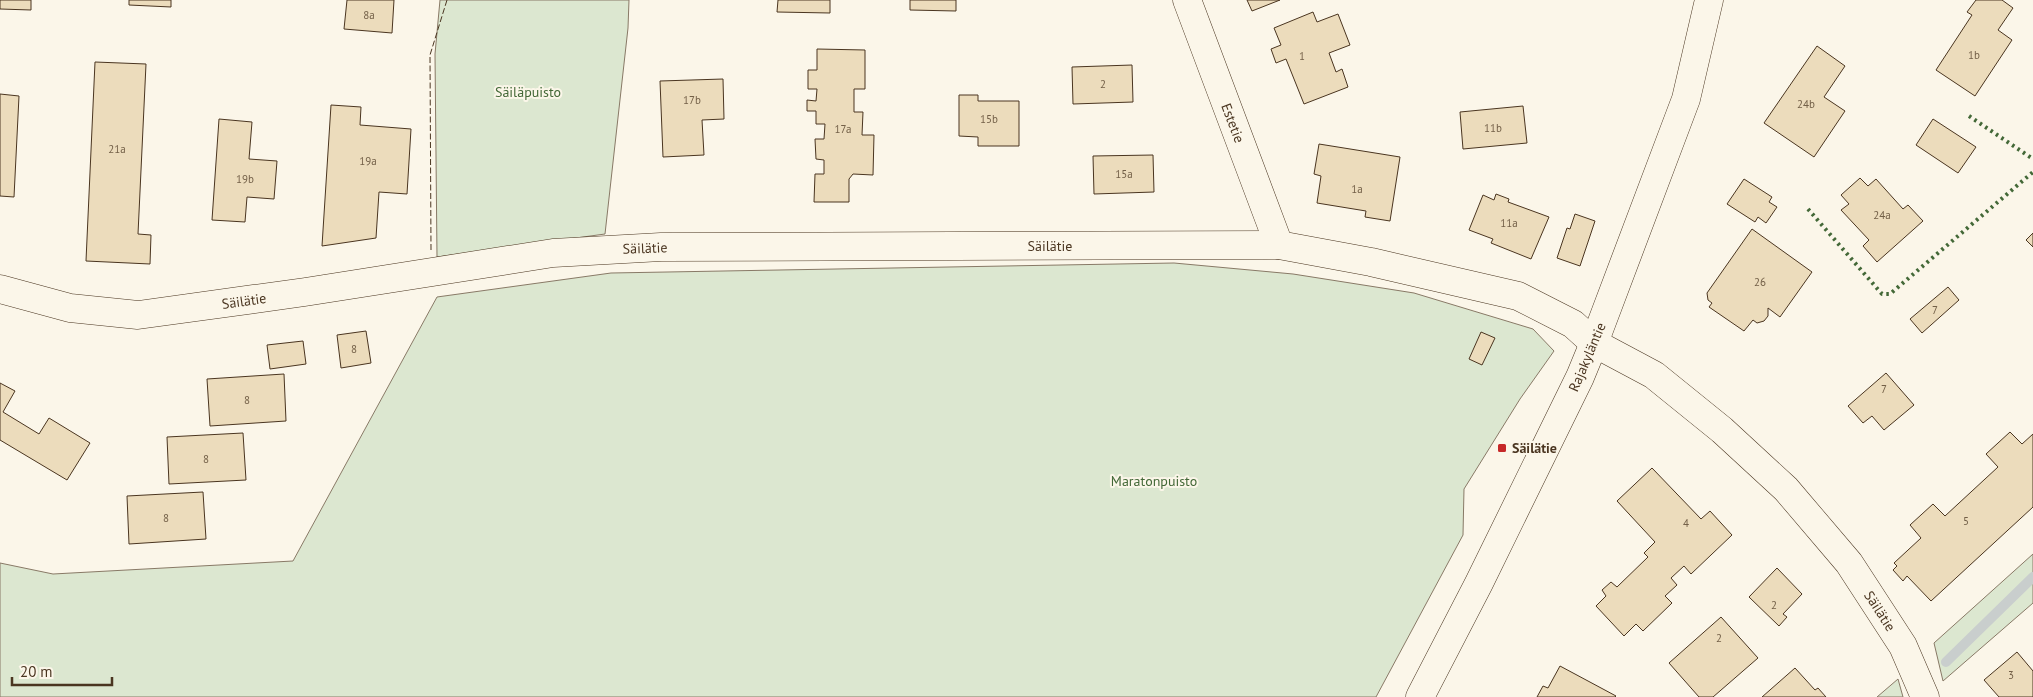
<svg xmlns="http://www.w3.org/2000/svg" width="2033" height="697" font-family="'PT Sans',sans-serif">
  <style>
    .green { fill: #dce7d0; stroke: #887966 }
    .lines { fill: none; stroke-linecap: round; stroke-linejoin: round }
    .stream { stroke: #c9cecd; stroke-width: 10 }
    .building { fill: #ecdcbc; stroke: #4a3520 }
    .street-casing { stroke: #4a3520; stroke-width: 29 }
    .secondary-casing { stroke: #4a3520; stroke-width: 29 }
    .street { stroke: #fbf6e9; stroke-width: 28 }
    .secondary { stroke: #fbf6e9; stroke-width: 28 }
    .hedge { stroke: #436837; stroke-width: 4; stroke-dasharray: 2.5 4; stroke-linecap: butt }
    .fence { stroke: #4a3520; stroke-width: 1; stroke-dasharray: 6 2.5; stroke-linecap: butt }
    .poi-dot { fill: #c62828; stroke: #fbf6e9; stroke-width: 2 }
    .labels { text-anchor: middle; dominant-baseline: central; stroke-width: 4; stroke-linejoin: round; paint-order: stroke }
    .number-label { font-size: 11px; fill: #725f47 }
    .park-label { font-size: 14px; fill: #436837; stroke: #fbf6e9 }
    .street-label { font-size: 14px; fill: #4a3520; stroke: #fbf6e9 }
    .poi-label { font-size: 14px; font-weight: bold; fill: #4a3520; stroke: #fbf6e9; text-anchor: start }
  </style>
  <rect width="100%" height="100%" fill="#fbf6e9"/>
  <g class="green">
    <path d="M440 0H629L628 28 605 234 437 257 435 54Z"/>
    <path d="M1174 263 1293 274 1414 293 1533 329 1554 351 1520 399 1464 489 1463 535 1376 697H0V563L53 574 293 561 437 297 611 273Z"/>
    <path d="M2033 554V603L1943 681 1934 643Z"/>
    <path d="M1898 679 1903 697H1877Z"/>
  </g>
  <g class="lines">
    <path class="stream" d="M1946 662 2033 577"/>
  </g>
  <g class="building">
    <path d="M0 0H31V10L0 9Z"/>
    <path d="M129 0H171V7L129 5Z"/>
    <path d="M347 0H394L392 33 344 29Z"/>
    <path d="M778 0H830V13L777 12Z"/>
    <path d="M910 0H956V11L910 10Z"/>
    <path d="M1247 0H1280L1252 11Z"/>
    <path d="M1976 0H2002L2013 8 1998 30 2012 40 1975 96 1936 70 1972 15 1967 12Z"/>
    <path d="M1313 12 1317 22 1338 14 1350 45 1329 53 1336 72 1342 69 1348 87 1304 104 1286 59 1276 63 1271 49 1281 45 1274 28Z"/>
    <path d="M1817 46 1845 66 1824 97 1845 111 1814 157 1764 123Z"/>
    <path d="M817 49 865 50V89H854V112H863L862 135H874L873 175 853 174 849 179V202H814L815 174H824V160L816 159 815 139H824L825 124H816V111H807V100L816 101 817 89H808V70H817Z"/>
    <path d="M95 62 146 64 138 234 151 235 150 264 86 261Z"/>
    <path d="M1132 65 1133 102 1073 104 1072 67Z"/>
    <path d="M723 79 724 119 702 120 704 155 663 157 660 81Z"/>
    <path d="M0 94 19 96 14 197 0 196Z"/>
    <path d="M959 95H978V101H1019V146H978V137L959 136Z"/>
    <path d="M331 105 361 107 360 125 411 129 407 194 379 192 376 238 322 246Z"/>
    <path d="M1523 106 1527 143 1463 149 1460 112Z"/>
    <path d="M219 119 252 122 249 159 277 161 274 199 247 197 245 222 212 220Z"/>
    <path d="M1933 119 1976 147 1958 173 1916 145Z"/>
    <path d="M1319 144 1400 157 1390 221 1365 217 1366 211 1317 203 1321 176 1314 174Z"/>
    <path d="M1153 155 1154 192 1094 194 1093 156Z"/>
    <path d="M1860 178 1868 186 1876 179 1903 209 1908 205 1923 221 1877 262 1863 246 1869 240 1841 210 1849 204 1841 195Z"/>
    <path d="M1744 179 1772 197 1769 202 1777 207 1766 223 1758 217 1755 222 1727 204Z"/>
    <path d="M1496 194 1509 199 1508 202 1549 217 1531 259 1491 243 1493 239 1469 230 1483 195 1494 200Z"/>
    <path d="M1575 214 1595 221 1580 266 1557 258 1567 228 1570 229Z"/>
    <path d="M1752 229 1812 272 1780 317 1768 308V316L1764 321 1757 323 1753 320 1744 331 1709 307 1712 303 1708 300 1707 293Z"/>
    <path d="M2033 233V247L2026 240Z"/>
    <path d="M1948 287 1959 300 1922 333 1910 319Z"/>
    <path d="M366 331 371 363 341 368 337 335Z"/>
    <path d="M1481 332 1495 338 1482 365 1469 359Z"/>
    <path d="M303 341 306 364 270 369 267 345Z"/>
    <path d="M1886 373 1914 405 1884 430 1872 416 1863 423 1848 406Z"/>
    <path d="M284 374 286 421 210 426 207 379Z"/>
    <path d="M0 383 15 391 3 412 39 434 49 418 90 443 67 480 0 440Z"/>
    <path d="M2010 432 2022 444 2033 434V507L1931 601 1907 576 1903 581 1893 570 1897 566 1894 563 1921 538 1910 525 1933 504 1945 516 1998 467 1986 454Z"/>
    <path d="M243 433 246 480 169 484 167 437Z"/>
    <path d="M1652 468 1701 519 1710 511 1732 535 1691 574 1684 566 1671 578 1677 585 1665 596 1672 603 1643 631 1636 624 1624 636 1596 606 1606 596 1602 590 1611 582 1617 587 1648 557 1644 553 1655 542 1617 501Z"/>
    <path d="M203 492 206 539 129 544 127 496Z"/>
    <path d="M1777 568 1802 594 1783 614 1787 617 1779 626 1749 597Z"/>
    <path d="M1721 617 1758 658 1713 697H1699L1669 663Z"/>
    <path d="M2017 652 2033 671V697H1999L1984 680Z"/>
    <path d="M1560 666 1616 696 1615 697H1537L1543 686 1548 688Z"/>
    <path d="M1795 668 1815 690 1818 688 1826 697H1762Z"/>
  </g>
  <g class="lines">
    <g class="street-casing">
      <g id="street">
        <path d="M1187 0 1279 245"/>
        <path d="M0 289 70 308 138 315 305 292 553 253 661 247 1279 245 1371 262 1518 296 1573 324 1594 343 1654 375 1722 430 1786 489 1849 563 1903 646 1925 697"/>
      </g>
    </g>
    <g class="secondary-casing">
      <path id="secondary" d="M1420 697 1479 583 1580 377 1594 343 1686 99 1709 0"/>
    </g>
    <use href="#street" class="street"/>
    <use href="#secondary" class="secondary"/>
    <g class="hedge">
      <path d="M1969 116 2033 159"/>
      <path d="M1808 209 1882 294H1890L2033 172"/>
    </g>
    <path class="fence" d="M431 250 430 55 447 0"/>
  </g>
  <rect class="poi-dot" x="1497" y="443" width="10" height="10" rx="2.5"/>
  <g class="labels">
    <g class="number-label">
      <text x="369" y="15">8a</text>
      <text x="1974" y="55">1b</text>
      <text x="1302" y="56">1</text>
      <text x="1103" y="84">2</text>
      <text x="692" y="100">17b</text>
      <text x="1806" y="104">24b</text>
      <text x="989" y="119">15b</text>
      <text x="1493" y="128">11b</text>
      <text x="843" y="129">17a</text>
      <text x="117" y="149">21a</text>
      <text x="368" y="161">19a</text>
      <text x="1124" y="174">15a</text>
      <text x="245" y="179">19b</text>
      <text x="1357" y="189">1a</text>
      <text x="1882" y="215">24a</text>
      <text x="1509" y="223">11a</text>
      <text x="1760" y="282">26</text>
      <text x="1935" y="310">7</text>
      <text x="354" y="349">8</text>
      <text x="1884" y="389">7</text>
      <text x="247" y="400">8</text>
      <text x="206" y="459">8</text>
      <text x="166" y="518">8</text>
      <text x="1966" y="521">5</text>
      <text x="1686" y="523">4</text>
      <text x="1774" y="605">2</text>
      <text x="1719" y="638">2</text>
      <text x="2011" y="675">3</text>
    </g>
    <g class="park-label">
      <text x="528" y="92">Säiläpuisto</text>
      <text x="1154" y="481">Maratonpuisto</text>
    </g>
    <g class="street-label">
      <text transform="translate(1233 123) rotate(69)">Estetie</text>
      <text x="1050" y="246">Säilätie</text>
      <text transform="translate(645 248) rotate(-2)">Säilätie</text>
      <text transform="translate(244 301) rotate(-8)">Säilätie</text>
      <text transform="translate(1587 357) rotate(-67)">Rajakyläntie</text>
      <text transform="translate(1880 611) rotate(57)">Säilätie</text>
    </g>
    <g class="poi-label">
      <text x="1512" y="448">Säilätie</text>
    </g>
  </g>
  <path d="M12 677v8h100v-8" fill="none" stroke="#4a3520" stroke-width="2.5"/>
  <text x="20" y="677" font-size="15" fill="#4a3520" stroke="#fbf6e9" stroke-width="4" paint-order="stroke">20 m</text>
</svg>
